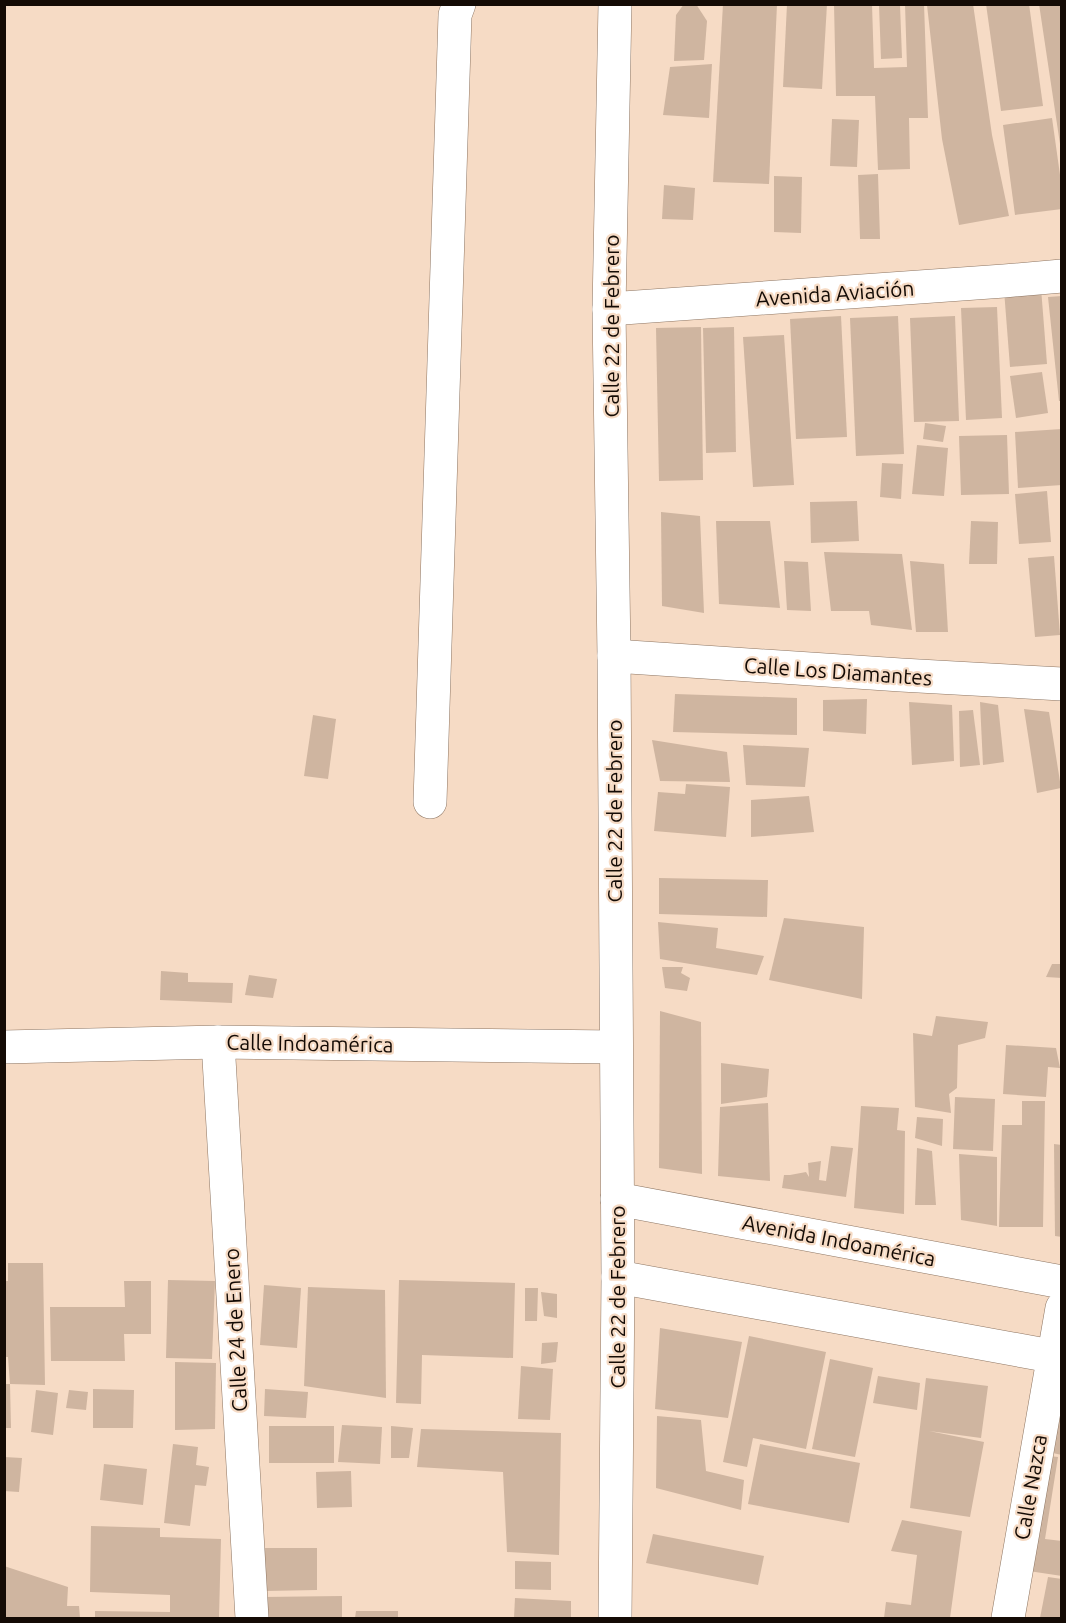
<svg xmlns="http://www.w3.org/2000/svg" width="1066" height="1623" font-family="Ubuntu,sans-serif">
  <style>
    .building { fill: #cfb5a0 }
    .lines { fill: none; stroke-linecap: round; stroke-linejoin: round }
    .minor-casing { stroke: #8e7663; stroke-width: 34 }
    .minor { stroke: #fff; stroke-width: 33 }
    .labels { text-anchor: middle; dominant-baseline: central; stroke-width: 4.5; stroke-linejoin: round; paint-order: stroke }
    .street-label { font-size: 21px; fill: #140b05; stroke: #f6dbc5 }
  </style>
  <rect width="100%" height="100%" fill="#f6dbc5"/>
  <g class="building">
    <path d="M684 4H696L707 21 704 60 674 61 676 15Z"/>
    <path d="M723 4H777L769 184 713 182Z"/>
    <path d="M787 4H827L822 89 783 87Z"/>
    <path d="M834 4H872L874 68 907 67 905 4H924L928 118H909L910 169 878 170 875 96H836Z"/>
    <path d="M973 4 992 135 1009 216 959 225 942 139 927 5Z"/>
    <path d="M986 4H1029L1043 106 1001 111Z"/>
    <path d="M1039 4H1062V144H1060Z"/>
    <path d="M879 5H900L902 58 881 59Z"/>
    <path d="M712 64 709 118 663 115 670 67Z"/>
    <path d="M1052 118 1062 189V209L1015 215 1003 125Z"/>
    <path d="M832 119 859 120 857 167 830 166Z"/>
    <path d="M878 174 880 239H860L858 175Z"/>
    <path d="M774 176 802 177 801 233 774 232Z"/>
    <path d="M664 185 695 188 693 220 662 219Z"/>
    <path d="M1041 288 1047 364 1010 367 1004 290Z"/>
    <path d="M1062 296V401H1059L1048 297Z"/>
    <path d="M997 307 1002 418 966 420 961 308Z"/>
    <path d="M841 316 847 437 796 439 790 319Z"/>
    <path d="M898 316 904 454 856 456 850 318Z"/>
    <path d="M955 316 959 421 914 422 910 318Z"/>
    <path d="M701 327 703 480 659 481 656 328Z"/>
    <path d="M734 327 736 452 706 453 703 328Z"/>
    <path d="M784 335 794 485 753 487 743 337Z"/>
    <path d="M1042 372 1048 413 1016 418 1010 376Z"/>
    <path d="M925 423 946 426 943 442 923 439Z"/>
    <path d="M1062 429V485L1018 488 1015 432Z"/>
    <path d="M1007 435 1009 494 961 495 959 436Z"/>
    <path d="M917 445 948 448 944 496 912 494Z"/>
    <path d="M882 463 903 464 901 499 880 497Z"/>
    <path d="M1047 491 1051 542 1019 544 1015 494Z"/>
    <path d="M857 501 859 541 811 543 810 502Z"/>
    <path d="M661 512 700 516 704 613 662 606Z"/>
    <path d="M716 521H770L780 608 719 604Z"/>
    <path d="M971 521 998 522 997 564H969Z"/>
    <path d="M824 552 902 554 912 630 871 625 869 611H831Z"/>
    <path d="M1054 556 1060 635 1035 637 1028 558Z"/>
    <path d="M784 561 808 562 811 611 787 610Z"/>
    <path d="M910 561 944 564 948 632H916Z"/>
    <path d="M675 694 797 698V735L673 732Z"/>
    <path d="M867 699 866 734 823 731V700Z"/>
    <path d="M909 702 952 705 954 761 912 765Z"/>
    <path d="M980 702 998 705 1004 762 983 765Z"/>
    <path d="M1024 709 1049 712 1061 788 1037 793Z"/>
    <path d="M973 710 980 765 960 767 959 711Z"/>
    <path d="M313 715 336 719 328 779 304 776Z"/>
    <path d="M652 740 727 752 730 782 660 781Z"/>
    <path d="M743 745 809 748 805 787 746 785Z"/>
    <path d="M686 784 730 787 726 837 654 831 658 792 685 794Z"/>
    <path d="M809 796 814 832 751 837V800Z"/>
    <path d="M659 878 768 880 767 917 659 914Z"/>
    <path d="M784 918 864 927 862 999 769 980Z"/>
    <path d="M658 922 718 928 716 948 764 956 757 975 660 959Z"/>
    <path d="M1052 964H1062V978L1046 977Z"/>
    <path d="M662 967H683L681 973 690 978 687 991 665 988Z"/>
    <path d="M161 971 188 973V982L233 983 232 1003 160 1000Z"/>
    <path d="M249 975 277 979 273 998 245 995Z"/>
    <path d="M660 1011 701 1022 702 1174 659 1168Z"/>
    <path d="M936 1016 988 1022 985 1038 958 1045 957 1088 949 1094 951 1113 915 1107 913 1033 932 1036Z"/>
    <path d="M1006 1045 1056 1048 1060 1068 1048 1067 1046 1097 1003 1094Z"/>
    <path d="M721 1063 769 1069 767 1097 721 1104Z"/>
    <path d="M955 1097 995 1099 993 1151 953 1149Z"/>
    <path d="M1022 1101H1045L1043 1227H999L1002 1125H1022Z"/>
    <path d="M768 1103 770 1181 718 1176 720 1107Z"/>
    <path d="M861 1106 899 1108 897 1130 905 1131 904 1214 854 1208Z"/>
    <path d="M917 1117 943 1119 942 1146 915 1138Z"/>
    <path d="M1054 1144 1062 1145V1237L1055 1236Z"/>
    <path d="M831 1146 853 1148 846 1197 782 1188 784 1175H790L806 1172 809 1177 808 1163 821 1161 819 1180 826 1181Z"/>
    <path d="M917 1148 932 1151 936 1205H915Z"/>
    <path d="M959 1154 997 1157V1226L961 1220Z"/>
    <path d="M8 1263H43L45 1385 10 1384 8 1357H4V1281H8Z"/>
    <path d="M168 1280 215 1281 212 1359 166 1358Z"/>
    <path d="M399 1280 515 1283 513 1358 422 1355 421 1404 396 1403Z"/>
    <path d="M124 1281H151V1334H124L125 1361H51L50 1307H125Z"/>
    <path d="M264 1285 301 1288 297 1348 260 1345Z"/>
    <path d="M308 1287 385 1290 386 1398 304 1386Z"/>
    <path d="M525 1288H538L537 1321H525Z"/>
    <path d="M541 1292 557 1294V1318L544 1316Z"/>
    <path d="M660 1328 742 1342 728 1418 655 1409Z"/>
    <path d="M749 1336 826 1352 806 1449 753 1438 747 1467 723 1462Z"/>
    <path d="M558 1342 556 1362 541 1364 542 1343Z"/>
    <path d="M830 1359 873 1368 855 1457 812 1449Z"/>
    <path d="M175 1362 216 1363 215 1429 175 1430Z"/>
    <path d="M521 1366 553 1369 550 1420 518 1419Z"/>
    <path d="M878 1376 920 1383 917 1410 873 1403Z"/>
    <path d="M926 1378 988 1386 981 1438 929 1431 984 1442 970 1517 910 1508Z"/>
    <path d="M4 1384H10L11 1428H4Z"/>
    <path d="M93 1389 134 1390 133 1428H93Z"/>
    <path d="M265 1389 308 1392 306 1418 264 1416Z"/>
    <path d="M36 1390 58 1393 53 1435 31 1432Z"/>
    <path d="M69 1390 88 1392 86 1410 66 1408Z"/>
    <path d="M1062 1394V1455L1043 1451Z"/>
    <path d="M657 1416 701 1420 706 1471 744 1480 741 1510 656 1488Z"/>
    <path d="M342 1425 382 1427 380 1464 338 1462Z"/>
    <rect x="269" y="1426" width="65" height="37"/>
    <path d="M391 1426 413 1428 409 1458H391Z"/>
    <path d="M421 1429 561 1433 559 1555 507 1552 503 1472 417 1467Z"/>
    <path d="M173 1444 198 1447 196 1465 209 1467 206 1486 195 1485 190 1526 164 1523Z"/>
    <path d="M760 1444 860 1463 849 1523 748 1504Z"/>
    <path d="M1040 1455 1058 1457 1045 1539 1062 1541V1576L1022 1570Z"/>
    <path d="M4 1457 22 1458 19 1492 4 1491Z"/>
    <path d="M104 1464 147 1469 143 1505 100 1500Z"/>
    <path d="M351 1471 352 1507 317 1508 316 1472Z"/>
    <path d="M902 1520 962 1531 950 1618H884L886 1602 911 1605 917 1555 891 1551Z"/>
    <path d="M91 1526 160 1528V1537L221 1539 219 1618H95V1611L170 1612V1595L90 1592Z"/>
    <path d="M653 1534 764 1556 758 1585 646 1563Z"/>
    <path d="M265 1548H317V1590L265 1591Z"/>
    <path d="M515 1561 551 1562V1590L515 1589Z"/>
    <path d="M4 1566 68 1587 67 1606H79L80 1618H4Z"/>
    <path d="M1048 1577 1062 1579V1618H1040Z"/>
    <path d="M342 1596V1618H264L263 1597Z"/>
    <path d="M515 1598 571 1601V1618H514Z"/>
    <path d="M356 1611H398V1618H355Z"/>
  </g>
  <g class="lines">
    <g class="minor-casing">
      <g id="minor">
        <path d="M615 4 609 309 614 656 618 1277 615 1618"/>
        <path d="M609 309 1004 281 1062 276"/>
        <path d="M614 656 901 675 1062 684"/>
        <path d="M430 802 455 15 459 4"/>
        <path d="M218 1042 252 1618"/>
        <path d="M4 1047 218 1042 615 1047"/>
        <path d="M617 1199 1062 1282"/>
        <path d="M618 1277 1062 1358"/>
        <path d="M1008 1618 1062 1308"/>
      </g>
    </g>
    <use href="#minor" class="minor"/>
  </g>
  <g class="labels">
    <g class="street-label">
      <text transform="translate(835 293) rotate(-4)">Avenida Aviación</text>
      <text transform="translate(611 326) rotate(-90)">Calle 22 de Febrero</text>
      <text transform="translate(838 671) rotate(4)">Calle Los Diamantes</text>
      <text transform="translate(614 811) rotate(-90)">Calle 22 de Febrero</text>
      <text transform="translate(310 1043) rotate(1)">Calle Indoamérica</text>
      <text transform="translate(839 1240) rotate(11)">Avenida Indoamérica</text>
      <text transform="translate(617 1297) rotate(-90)">Calle 22 de Febrero</text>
      <text transform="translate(235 1330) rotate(-93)">Calle 24 de Enero</text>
      <text transform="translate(1030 1487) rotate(-80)">Calle Nazca</text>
    </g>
  </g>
  <rect width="1066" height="1623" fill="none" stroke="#140b05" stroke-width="12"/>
</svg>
